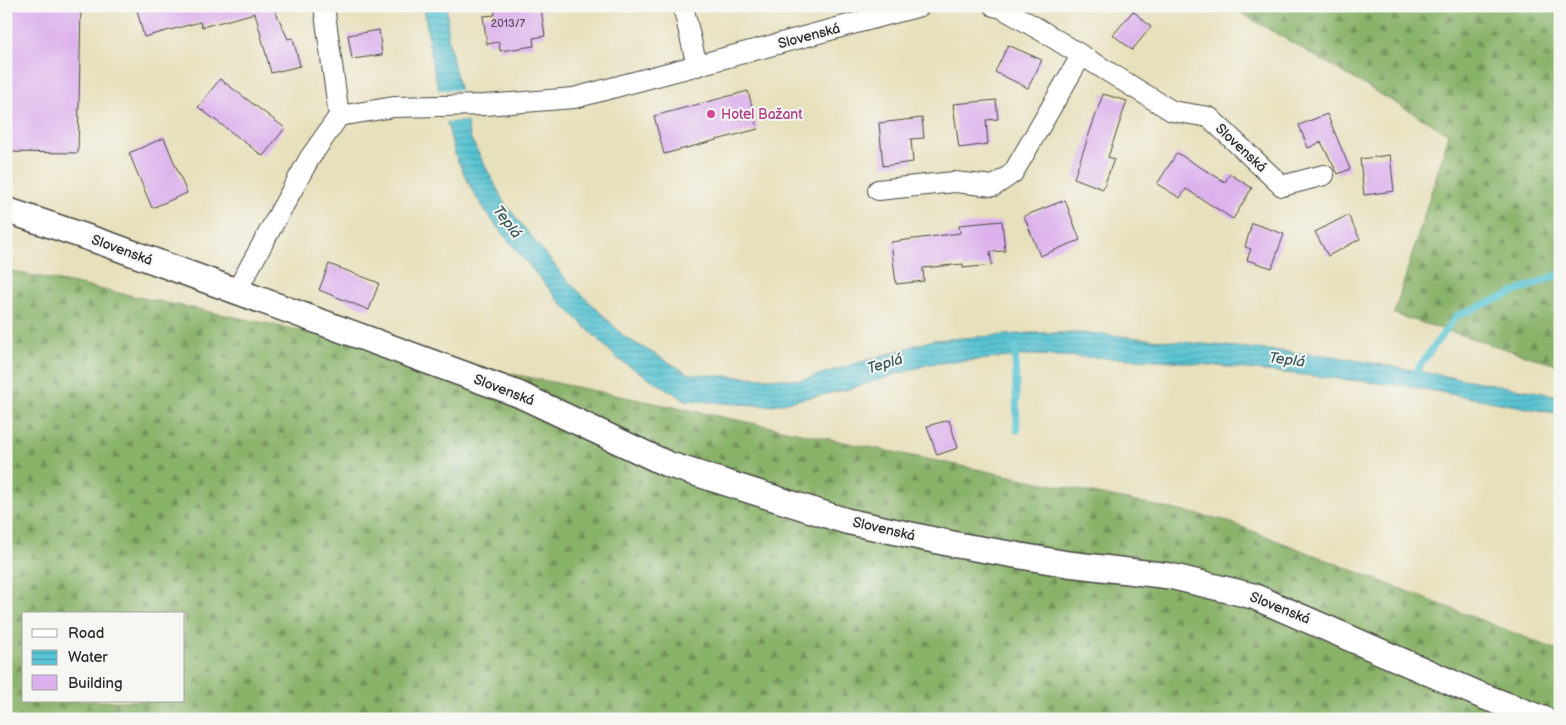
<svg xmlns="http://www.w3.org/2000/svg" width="1566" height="725" font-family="'Balsamiq Sans',sans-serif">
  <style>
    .forest { fill: url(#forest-firs); stroke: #5a6f4b; fill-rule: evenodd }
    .water { fill: url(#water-rules); stroke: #42787f }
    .pier { fill: #e7e0bc }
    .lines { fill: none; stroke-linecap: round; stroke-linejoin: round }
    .stream { stroke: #59c4d3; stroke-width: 7 }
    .building { fill: #dcb0ec }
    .minor-casing { stroke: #474641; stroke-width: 22 }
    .tertiary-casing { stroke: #474641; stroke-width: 28 }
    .minor { stroke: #fff; stroke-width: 20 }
    .tertiary { stroke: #fff; stroke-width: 25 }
    .hotel-dot { fill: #d1479c; stroke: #f6f6f2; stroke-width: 2 }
    .labels { text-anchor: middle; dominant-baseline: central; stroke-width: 4; stroke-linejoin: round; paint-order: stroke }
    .number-label { font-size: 11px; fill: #574c5b }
    .street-label { font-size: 14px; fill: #2b2b2b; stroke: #f6f6f2 }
    .hotel-label { font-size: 14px; fill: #b23c85; stroke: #f6f6f2; text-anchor: start }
    .water-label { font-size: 15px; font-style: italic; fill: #39595d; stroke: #f6f6f2 }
  </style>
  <defs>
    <pattern id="forest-firs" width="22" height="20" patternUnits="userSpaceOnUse" patternTransform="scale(1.25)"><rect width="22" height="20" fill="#8ab36b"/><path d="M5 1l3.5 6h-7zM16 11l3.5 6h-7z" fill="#719258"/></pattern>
    <pattern id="water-rules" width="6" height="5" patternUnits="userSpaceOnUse" patternTransform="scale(1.25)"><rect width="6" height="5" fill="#59c4d3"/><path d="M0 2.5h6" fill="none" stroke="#4a9fab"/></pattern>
  </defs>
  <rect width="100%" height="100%" fill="#f6f6f2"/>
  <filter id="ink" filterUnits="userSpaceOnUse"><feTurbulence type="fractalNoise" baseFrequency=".02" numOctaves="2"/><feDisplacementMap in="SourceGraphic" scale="10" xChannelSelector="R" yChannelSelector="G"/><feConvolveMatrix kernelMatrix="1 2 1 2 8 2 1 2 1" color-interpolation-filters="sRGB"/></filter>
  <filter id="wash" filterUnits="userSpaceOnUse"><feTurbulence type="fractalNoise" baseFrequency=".0096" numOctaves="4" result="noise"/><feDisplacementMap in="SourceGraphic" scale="20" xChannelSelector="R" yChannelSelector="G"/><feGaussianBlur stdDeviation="1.12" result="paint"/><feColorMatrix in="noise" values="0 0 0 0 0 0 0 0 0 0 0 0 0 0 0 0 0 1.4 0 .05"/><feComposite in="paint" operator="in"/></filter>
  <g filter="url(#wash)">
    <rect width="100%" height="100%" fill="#e7e0bc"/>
    <g class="forest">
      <path d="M1229 6H1560V366L1394 314 1449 134Z"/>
      <path d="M6 270 1224 520 1560 651V719H6ZM24 614H184V701H24Z"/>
    </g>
    <path class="water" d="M424 6H447L448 38 470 137 505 204 564 277 625 337 689 374 802 380 933 340 1034 333H1086L1332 356 1560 396V414L1407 386 1162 360 1033 355 929 364 846 390 767 406 685 400 618 359 560 302 496 226 474 194 455 155 432 63Z"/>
    <path class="pier" d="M438 90H462L469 121 445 122Z"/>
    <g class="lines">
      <g class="stream">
        <path d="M1015 348 1017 430"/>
        <path d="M1413 375 1456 316 1560 274"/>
      </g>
    </g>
    <g id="blocks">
      <g class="building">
        <path d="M6 6H81L78 153 6 152Z"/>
        <path d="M136 6H273L288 39 293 38 300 66 271 73 255 13 202 27 200 22 144 37Z"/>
        <path d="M494 6H529V10L541 9 545 36 533 38 534 46 500 51 499 42 487 44 483 16 495 15Z"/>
        <path d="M1133 11 1151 27 1132 50 1113 35Z"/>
        <path d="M379 30 382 55 352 59 348 35Z"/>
        <path d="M1008 45 1042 60 1028 88 995 72Z"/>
        <path d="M220 79 285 128 263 156 198 107Z"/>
        <path d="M748 91 758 129 664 154 654 116Z"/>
        <path d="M1103 94 1127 101 1108 157 1114 159 1103 189 1074 178Z"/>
        <path d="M996 100 998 119 986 120 988 144 959 148 953 104Z"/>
        <path d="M1327 114 1350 169 1338 174 1321 142 1308 148 1299 125Z"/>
        <path d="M922 118 924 138 911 139 913 162 883 166 879 123Z"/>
        <path d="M164 138 187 193 152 208 129 153Z"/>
        <path d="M1177 153 1225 182 1230 174 1252 188 1233 219 1186 189 1180 198 1157 184Z"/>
        <path d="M1390 155 1394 191 1364 195 1360 159Z"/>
        <path d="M1065 200 1080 240 1040 256 1024 216Z"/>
        <path d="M1348 215 1360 239 1328 256 1315 232Z"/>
        <path d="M1002 221 1005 251 990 252 992 265 963 268V264L923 268 924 281 896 284 891 242 960 233 959 225Z"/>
        <path d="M1252 223 1284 234 1272 268 1247 260 1251 249 1245 247Z"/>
        <path d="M329 264 379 283 369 310 319 290Z"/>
        <path d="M949 420 958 448 937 455 927 426Z"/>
      </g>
    </g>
  </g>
  <g filter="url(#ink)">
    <use href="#blocks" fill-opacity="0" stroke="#474641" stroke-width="1"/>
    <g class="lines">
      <g class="minor-casing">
        <g id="minor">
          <path d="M324 6 339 116"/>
          <path d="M683 6 697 66"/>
          <path d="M994 6 1002 8 1042 31 1172 111 1209 117 1282 186 1324 175"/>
          <path d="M878 190 954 182 994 186 1013 173 1081 56"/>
          <path d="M236 292 309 159 339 116 394 107 485 105 574 98 920 6"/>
        </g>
      </g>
      <g class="tertiary-casing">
        <path id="tertiary" d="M6 210 110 245 518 394 667 464 846 521 957 545 1068 564 1170 576 1253 596 1480 695 1543 719"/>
      </g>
      <use href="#minor" class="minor"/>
      <use href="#tertiary" class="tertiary"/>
    </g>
  </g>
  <circle class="hotel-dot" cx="711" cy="114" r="5"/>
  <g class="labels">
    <g class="number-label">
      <text x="508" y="23">2013/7</text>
    </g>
    <g class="street-label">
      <text transform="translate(809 36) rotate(-15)">Slovenská</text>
      <text transform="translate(1241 148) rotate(43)">Slovenská</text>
      <text transform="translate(122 250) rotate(20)">Slovenská</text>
      <text transform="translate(504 390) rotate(21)">Slovenská</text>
      <text transform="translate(884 529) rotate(13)">Slovenská</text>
      <text transform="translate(1280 608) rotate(22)">Slovenská</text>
    </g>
    <g class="hotel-label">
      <text x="721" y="114">Hotel Bažant</text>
    </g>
    <g class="water-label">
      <text transform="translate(507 222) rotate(53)">Teplá</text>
      <text transform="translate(1287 360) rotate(7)">Teplá</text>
      <text transform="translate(885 364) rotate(-17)">Teplá</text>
    </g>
  </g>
  <rect width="1566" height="725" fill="none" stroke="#f6f6f2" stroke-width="25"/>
  <rect x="22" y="612" width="162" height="90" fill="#f6f6f2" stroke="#a5a5a2"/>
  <rect x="32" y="629" width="25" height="8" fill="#ffffff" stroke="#a5a5a2"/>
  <text x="68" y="638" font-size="15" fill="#2b2b2b">Road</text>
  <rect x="32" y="650" width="25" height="15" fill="url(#water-rules)" stroke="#a5a5a2"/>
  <text x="68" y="662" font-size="15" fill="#2b2b2b">Water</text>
  <rect x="32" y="675" width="25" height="15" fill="#dcb0ec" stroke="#a5a5a2"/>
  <text x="68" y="688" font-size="15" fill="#2b2b2b">Building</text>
</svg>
